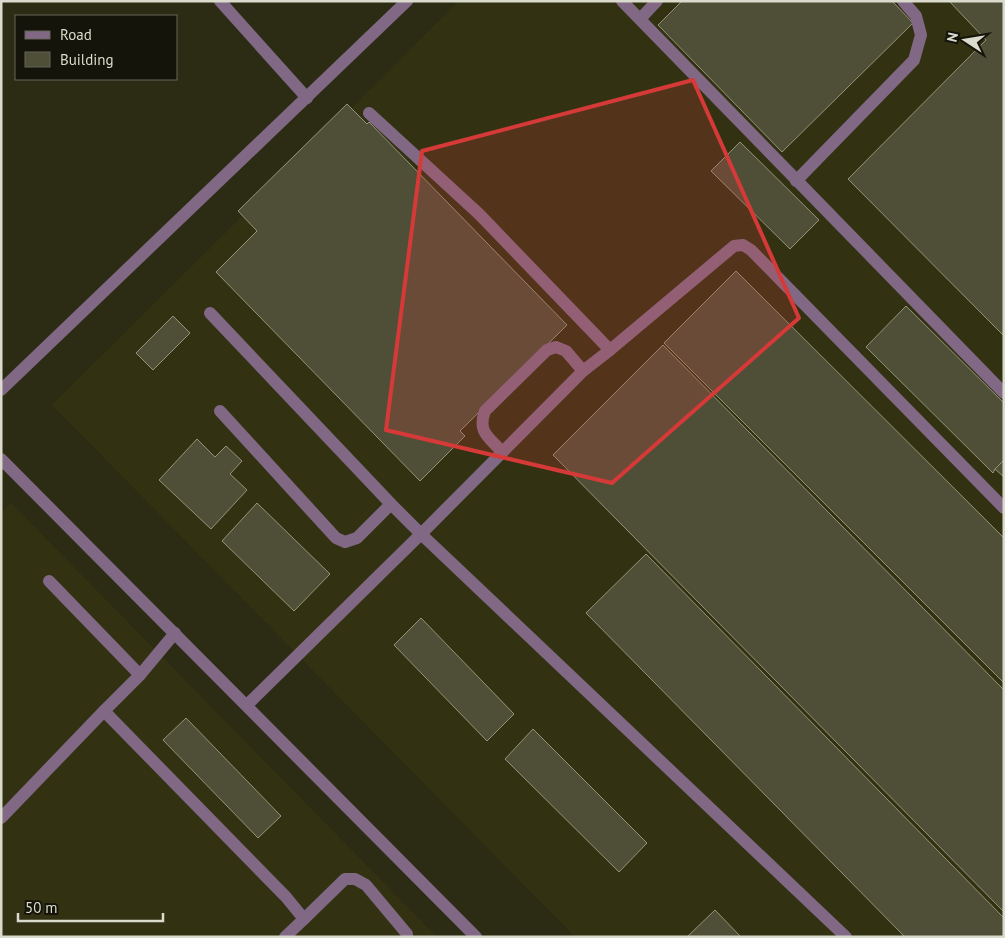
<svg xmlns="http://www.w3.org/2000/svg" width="1005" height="938" font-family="'PT Sans',sans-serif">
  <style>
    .built { fill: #323213 }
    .building { fill: #4f4f37; stroke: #939479 }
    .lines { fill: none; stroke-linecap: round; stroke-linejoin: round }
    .minor { stroke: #816885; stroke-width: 12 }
    .marked { fill: #d63a38; fill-opacity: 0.2; stroke: #d63a38; stroke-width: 4; stroke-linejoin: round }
  </style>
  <rect width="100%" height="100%" fill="#2c2c15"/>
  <g class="built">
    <path d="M459 1H1004V937H575L52 405Z"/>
    <path d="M11 503 437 937H1V513Z"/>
  </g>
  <g class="building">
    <path d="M682 1H892L913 23 782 152 658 25Z"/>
    <path d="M949 1H1004V336L848 179 986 40Z"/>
    <path d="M347 104 367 124 369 122 567 325 460 431 465 436 420 481 216 272 257 231 238 211Z"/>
    <path d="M740 142 819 220 790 249 711 171Z"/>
    <path d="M736 271 1004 538V683L664 343Z"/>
    <path d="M906 306 1004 403V460L995 469 993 473 866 347Z"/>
    <path d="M173 316 190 333 153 370 136 353Z"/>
    <path d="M663 345 1004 690V912L553 455Z"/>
    <path d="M197 439 215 457 226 446 242 461 230 474 247 490 211 529 159 480Z"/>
    <path d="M1004 460V477L995 469Z"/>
    <path d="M257 503 330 574 294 611 222 541Z"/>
    <path d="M646 554 1004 918V937H905L586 613Z"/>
    <path d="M421 618 514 714 487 741 394 645Z"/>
    <path d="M186 718 281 816 258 838 163 740Z"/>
    <path d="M533 729 647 843 619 872 505 759Z"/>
    <path d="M715 910 741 937H687Z"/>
  </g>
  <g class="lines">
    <g class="minor">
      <path d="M220 1 307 98"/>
      <path d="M622 1 1004 393"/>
      <path d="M640 19 657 1"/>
      <path d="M796 181 914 60 921 35 916 16 903 1"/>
      <path d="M210 313 391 504 421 534 583 371 610 350 479 214 369 113"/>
      <path d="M610 350 734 246 743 245 751 250 1004 508"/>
      <path d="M1 390 407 1"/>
      <path d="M220 411 336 538 345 542 357 538 391 504"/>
      <path d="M502 452C489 437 477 432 485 411L547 350 556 347 566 351 583 371"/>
      <path d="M1 459 476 937"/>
      <path d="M49 581 140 675"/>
      <path d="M247 705 421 534 846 937"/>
      <path d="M104 711 286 897 304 919 285 937"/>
      <path d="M1 818 104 711 140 675 175 633"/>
      <path d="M304 919 345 879H355L366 885 407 934V937"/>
    </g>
  </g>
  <path class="marked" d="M693 80 799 318 612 483 386 430 422 151Z"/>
  <rect width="1005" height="938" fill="none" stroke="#dbdbcd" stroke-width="5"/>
  <rect x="15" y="15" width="162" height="65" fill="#14140a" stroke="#646458"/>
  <rect x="25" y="31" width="25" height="8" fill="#816885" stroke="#646458"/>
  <text x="60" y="40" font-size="15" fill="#dbdbcd">Road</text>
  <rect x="25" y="52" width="25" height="15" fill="#4f4f37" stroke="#646458"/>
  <text x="60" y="65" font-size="15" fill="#dbdbcd">Building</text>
  <g transform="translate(965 40) rotate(282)" stroke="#14140a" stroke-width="4" paint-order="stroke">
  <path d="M0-4L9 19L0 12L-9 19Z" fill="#dbdbcd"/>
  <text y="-8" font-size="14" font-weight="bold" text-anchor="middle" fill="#dbdbcd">N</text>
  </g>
  <path d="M18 913v8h145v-8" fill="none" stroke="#dbdbcd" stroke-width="2.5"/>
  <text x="25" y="913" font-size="15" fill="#dbdbcd" stroke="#14140a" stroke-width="4" paint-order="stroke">50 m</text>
</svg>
